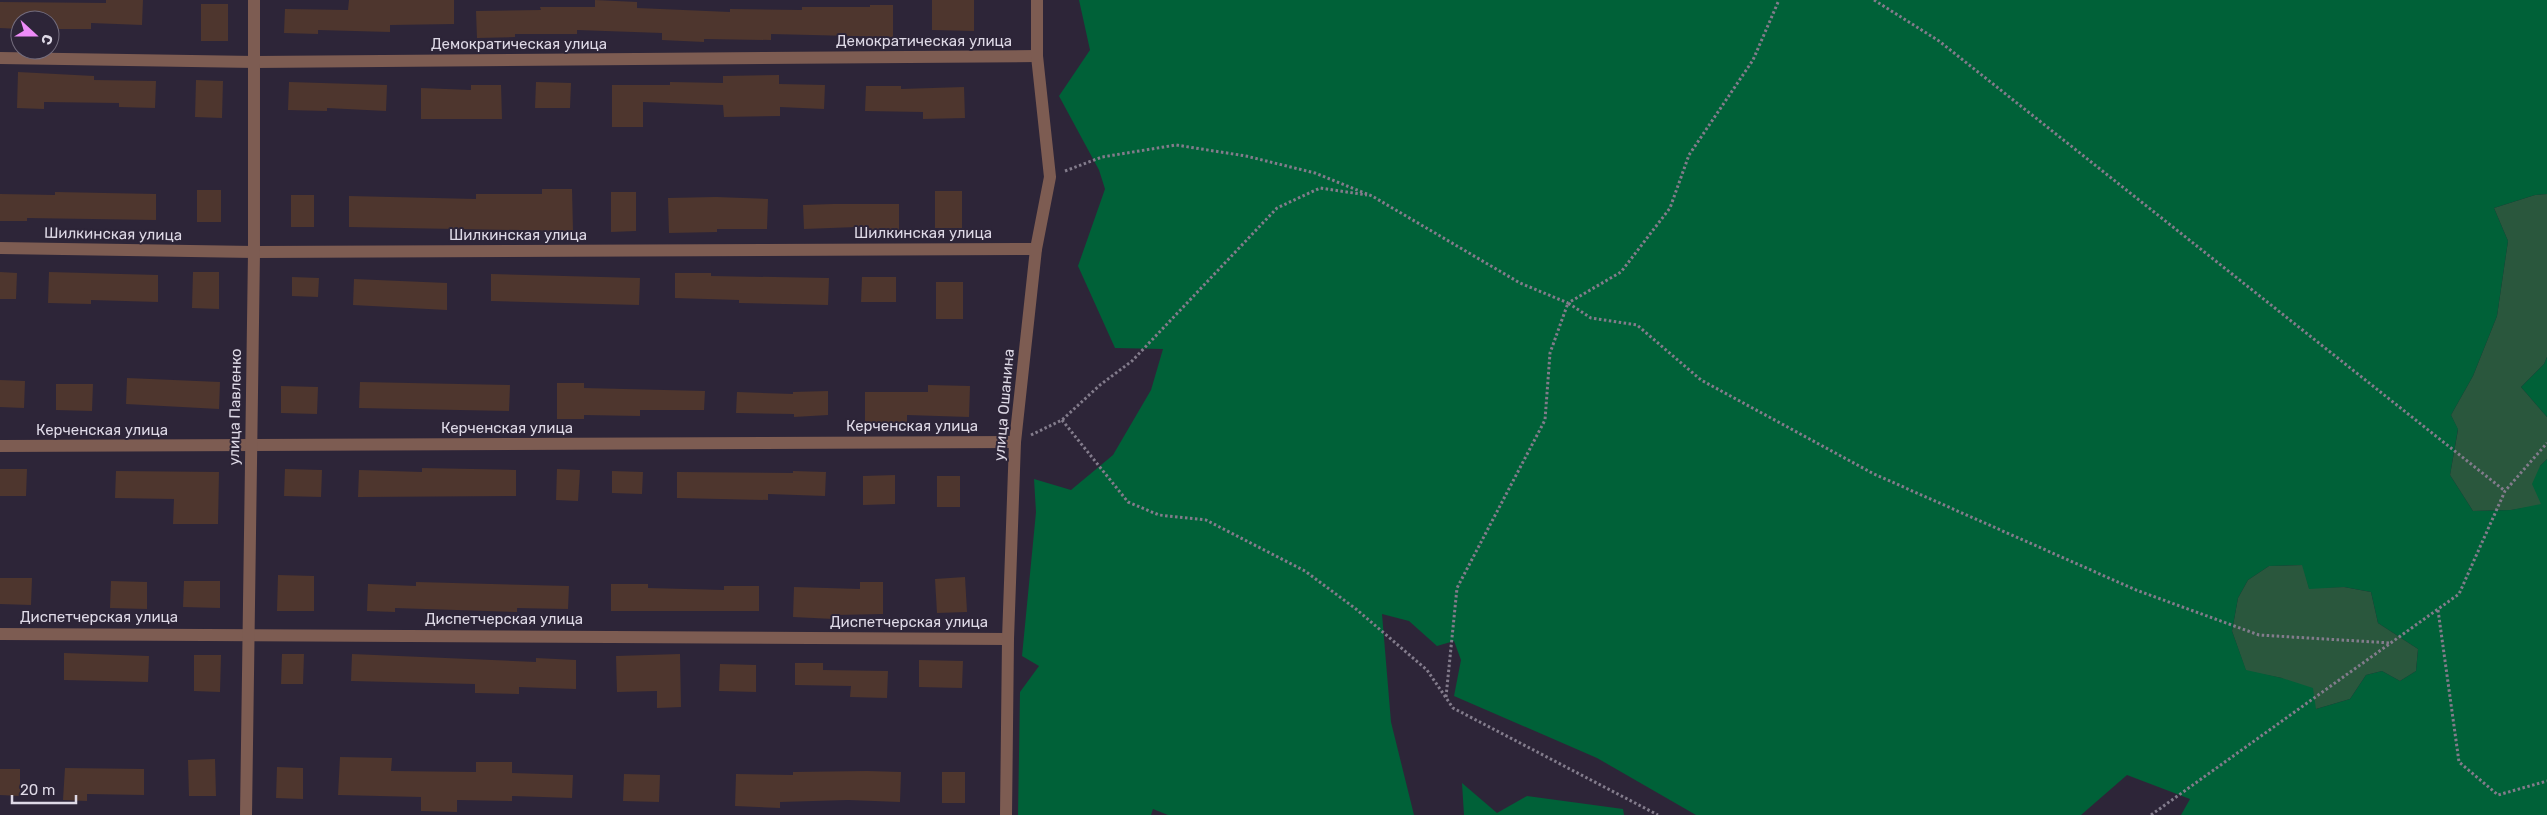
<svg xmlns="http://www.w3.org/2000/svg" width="2547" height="815" font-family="Rubik,sans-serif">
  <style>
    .green { fill: #2a573d }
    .forest { fill: #006138; fill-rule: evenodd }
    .building { fill: #4e362e }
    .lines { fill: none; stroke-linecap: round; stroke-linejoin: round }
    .path { stroke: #837c8c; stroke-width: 3; stroke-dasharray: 2.5 2.5; stroke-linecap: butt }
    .minor { stroke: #7d5c52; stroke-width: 12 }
    .labels { text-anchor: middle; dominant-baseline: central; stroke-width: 4; stroke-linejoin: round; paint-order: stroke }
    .street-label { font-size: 15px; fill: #ded9e6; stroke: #2d2538 }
  </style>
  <rect width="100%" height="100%" fill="#2d2538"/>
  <g class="green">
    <path d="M2547 194V357L2544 364 2521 387 2547 417V459L2540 466 2542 505 2511 510 2473 511 2450 475 2458 430 2451 415 2473 376 2497 316 2508 241 2494 208 2535 195Z"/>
    <path d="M2303 565 2309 588 2344 587 2371 592 2378 623 2418 649 2416 671 2400 681 2382 671 2366 675 2350 699 2316 709 2282 678 2246 671 2232 631 2238 598 2248 580 2269 566Z"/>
  </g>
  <g class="forest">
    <path d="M1079 0H2547V194L2535 195 2494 208 2508 241 2497 316 2473 376 2451 415 2458 429 2450 475 2473 511 2511 510 2541 504 2532 484 2540 466 2547 459V815H2181L2190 799 2127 775 2081 815H1696L1597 758 1454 696 1461 660 1454 641 1437 646 1409 621 1382 614 1391 722 1414 815H1168L1153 809 1151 815H1018L1020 692 1039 666 1022 656 1036 512 1034 479 1071 490 1113 455 1151 390 1163 349 1115 348 1078 266 1105 189 1099 170 1059 96 1090 50ZM2302 565 2309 589 2344 587 2371 592 2378 623 2418 649 2416 671 2400 681 2382 671 2366 675 2350 699 2316 709 2313 688 2282 678 2246 670 2232 631 2238 598 2248 580 2269 566Z"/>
    <path d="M2547 357V417L2521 387 2544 364Z"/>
    <path d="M1462 783 1497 813 1527 796 1623 809 1624 815H1464Z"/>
  </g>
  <g class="building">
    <path d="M106 0H143L142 25 91 23V29H55V20H20V29L0 28V2L106 3Z"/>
    <path d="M349 0H454V24L390 25V32L318 30V34L284 33 285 9 348 10Z"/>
    <path d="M595 0 637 2V8L730 12V9L802 10V7H870V5H893V37L771 34V40L704 39V42L662 40V33L577 30V34H515V37L477 38 476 11 541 10 540 7H595Z"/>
    <path d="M932 0H974V31L932 30Z"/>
    <rect x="201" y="4" width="27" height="37"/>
    <path d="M18 72 94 76V80L156 81 155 108 119 107V103L44 102V109L17 108Z"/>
    <path d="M779 75V84L825 85 824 109 780 107V116L724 117 723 105 643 102V127H612V85H670V82L723 83V76Z"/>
    <path d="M196 80 223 81 222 118 195 117Z"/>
    <path d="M289 82 387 85 386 111 327 108V111L288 110Z"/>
    <path d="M536 82 571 83 570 108H535Z"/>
    <path d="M471 85H501L502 119H421V88L471 90Z"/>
    <path d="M866 86H901V89L964 87 965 118 923 119V112L865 111Z"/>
    <path d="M542 189H572L573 231 349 227V196L476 199V194H542Z"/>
    <rect x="197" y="190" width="24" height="32"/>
    <rect x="935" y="191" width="27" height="37"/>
    <path d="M55 192 156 194V220L27 218V221H0V194L55 195Z"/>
    <path d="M611 192H636V231L611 232Z"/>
    <rect x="291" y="195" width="23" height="32"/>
    <path d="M716 197 768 199 767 229H717V232L669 233 668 198Z"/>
    <path d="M833 204H899V230H857V227L804 229 803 205Z"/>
    <path d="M0 272 17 273 16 299H0Z"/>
    <path d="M49 272 158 275V302L91 300V304L48 303Z"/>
    <path d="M193 272H219V309L192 308Z"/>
    <path d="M675 273H711V276L829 278 828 305 739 303V300L675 298Z"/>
    <path d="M491 274 640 278 639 305 491 301Z"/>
    <path d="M292 277 319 278 318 297 292 296Z"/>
    <path d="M862 277H896V302H861Z"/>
    <path d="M354 279 447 283V310L353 305Z"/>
    <rect x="936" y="282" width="27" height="37"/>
    <path d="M127 378 220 382 219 409 126 404Z"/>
    <path d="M0 380 25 381 24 408 0 407Z"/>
    <path d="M360 382 510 385 509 411 359 408Z"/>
    <path d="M557 383H584V388L705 391 704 410H640V416L584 415V419H557Z"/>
    <path d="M56 384H93L92 411 56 410Z"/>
    <path d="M928 385 970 386 969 417 907 415V423H865V392H928Z"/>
    <path d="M281 386 318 387 317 414 281 413Z"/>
    <path d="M828 391V415L794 417V414L736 413 737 392 793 394V392Z"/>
    <path d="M422 468 516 470V496L358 497 359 470 422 472Z"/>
    <path d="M0 469H27L26 496H0Z"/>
    <path d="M285 469 322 470 321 497 284 496Z"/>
    <path d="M557 469 580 470 578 501 556 500Z"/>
    <path d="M116 471 219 472 218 524H173L174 499 115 498Z"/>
    <path d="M612 471 643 472 642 494 612 493Z"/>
    <path d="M793 471 826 472 825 496 768 494V500L677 498V472L793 473Z"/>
    <path d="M895 475V504L863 505V476Z"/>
    <rect x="937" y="476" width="23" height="31"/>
    <path d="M278 575 314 576V611H277Z"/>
    <path d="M965 577 967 612 937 613 935 579Z"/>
    <path d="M0 578H32L31 605 0 604Z"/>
    <path d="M111 581 147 582V609L110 608Z"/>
    <path d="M184 581H220V608L183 607Z"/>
    <path d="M416 582 569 586 568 609 517 608V612L395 608V612L367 611 368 584 416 586Z"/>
    <path d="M860 582H883V614L835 615 834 619 793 617 794 587 860 589Z"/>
    <path d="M611 584H648V588L724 590V586H759V611H611Z"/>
    <path d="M64 653 149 656 148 682 64 680Z"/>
    <path d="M282 654H304L303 684H281Z"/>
    <path d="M352 654 536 662V658L576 660V689L519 687V694L475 693V684L351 681Z"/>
    <path d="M680 654 681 707 657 708V691L617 692 616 656Z"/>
    <path d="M194 655H221L220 692 194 691Z"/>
    <path d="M919 660 963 661 962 688 919 687Z"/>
    <path d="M795 663H823V670L888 671 887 698 850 697 851 686 795 685Z"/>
    <path d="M720 664 756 665V692L719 691Z"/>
    <path d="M340 757 392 758 391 771 476 772V762H512V773L573 775 572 798 512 796V801L457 800V812L421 811V797L338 795Z"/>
    <path d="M215 759 216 796H189L188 760Z"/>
    <path d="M277 767 303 768V799L276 798Z"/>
    <path d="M65 768 144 769V795L87 794V801L63 800Z"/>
    <path d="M0 769H20V796L0 795Z"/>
    <path d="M867 771 901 772 900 802 848 800 780 802V808L735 806 736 774 793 775V772Z"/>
    <rect x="942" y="772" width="23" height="31"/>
    <path d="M624 774 660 775 659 802 623 801Z"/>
  </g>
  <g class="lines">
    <g class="path">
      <path d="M1874 0 1939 41 2505 491"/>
      <path d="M1065 171 1102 157 1176 145 1246 156 1315 173 1372 196 1520 283 1568 303 1621 272 1670 208 1689 155 1753 60 1779 0"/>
      <path d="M1062 420 1128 502 1159 515 1206 520 1305 571 1356 609 1427 670 1453 708 1658 815"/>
      <path d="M1031 435 1062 420 1100 385 1132 361 1277 208 1320 188 1367 195"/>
      <path d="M2438 610 2459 762 2498 795 2547 781"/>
      <path d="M1446 697 1457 588 1545 420 1550 353 1568 303 1591 318 1637 325 1701 380 1874 474 2136 590 2259 635 2391 643"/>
      <path d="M2151 815 2459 594 2505 491 2547 443"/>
    </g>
    <g class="minor">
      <path d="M0 58 255 62 1037 56"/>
      <path d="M0 248 254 252 1036 249"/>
      <path d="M0 446 1015 442"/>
      <path d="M0 634 1008 639"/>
      <path d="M246 815 254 252V0"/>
      <path d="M1006 815 1008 639 1015 442 1036 249 1050 177 1037 56V0"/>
    </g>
  </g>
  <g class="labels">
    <g class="street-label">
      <text x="924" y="41">Демократическая улица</text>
      <text x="519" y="44">Демократическая улица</text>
      <text x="923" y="233">Шилкинская улица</text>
      <text transform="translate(113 234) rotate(1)">Шилкинская улица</text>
      <text x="518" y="235">Шилкинская улица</text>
      <text transform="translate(1004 405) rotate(-85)">улица Ошанина</text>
      <text transform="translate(235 407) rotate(-89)">улица Павленко</text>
      <text x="912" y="426">Керченская улица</text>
      <text x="507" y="428">Керченская улица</text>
      <text x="102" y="430">Керченская улица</text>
      <text x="99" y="617">Диспетчерская улица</text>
      <text x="504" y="619">Диспетчерская улица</text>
      <text x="909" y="622">Диспетчерская улица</text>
    </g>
  </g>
  <g transform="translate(35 35) rotate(111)"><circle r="24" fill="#2d2538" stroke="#746d7e"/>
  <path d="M0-4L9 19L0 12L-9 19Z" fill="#ee8cf8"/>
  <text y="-8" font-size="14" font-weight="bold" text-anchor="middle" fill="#ded9e6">С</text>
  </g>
  <path d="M12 795v8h64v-8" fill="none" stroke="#ded9e6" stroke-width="2.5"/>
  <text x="20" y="795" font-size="15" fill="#ded9e6" stroke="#2d2538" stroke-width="4" paint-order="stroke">20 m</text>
</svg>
